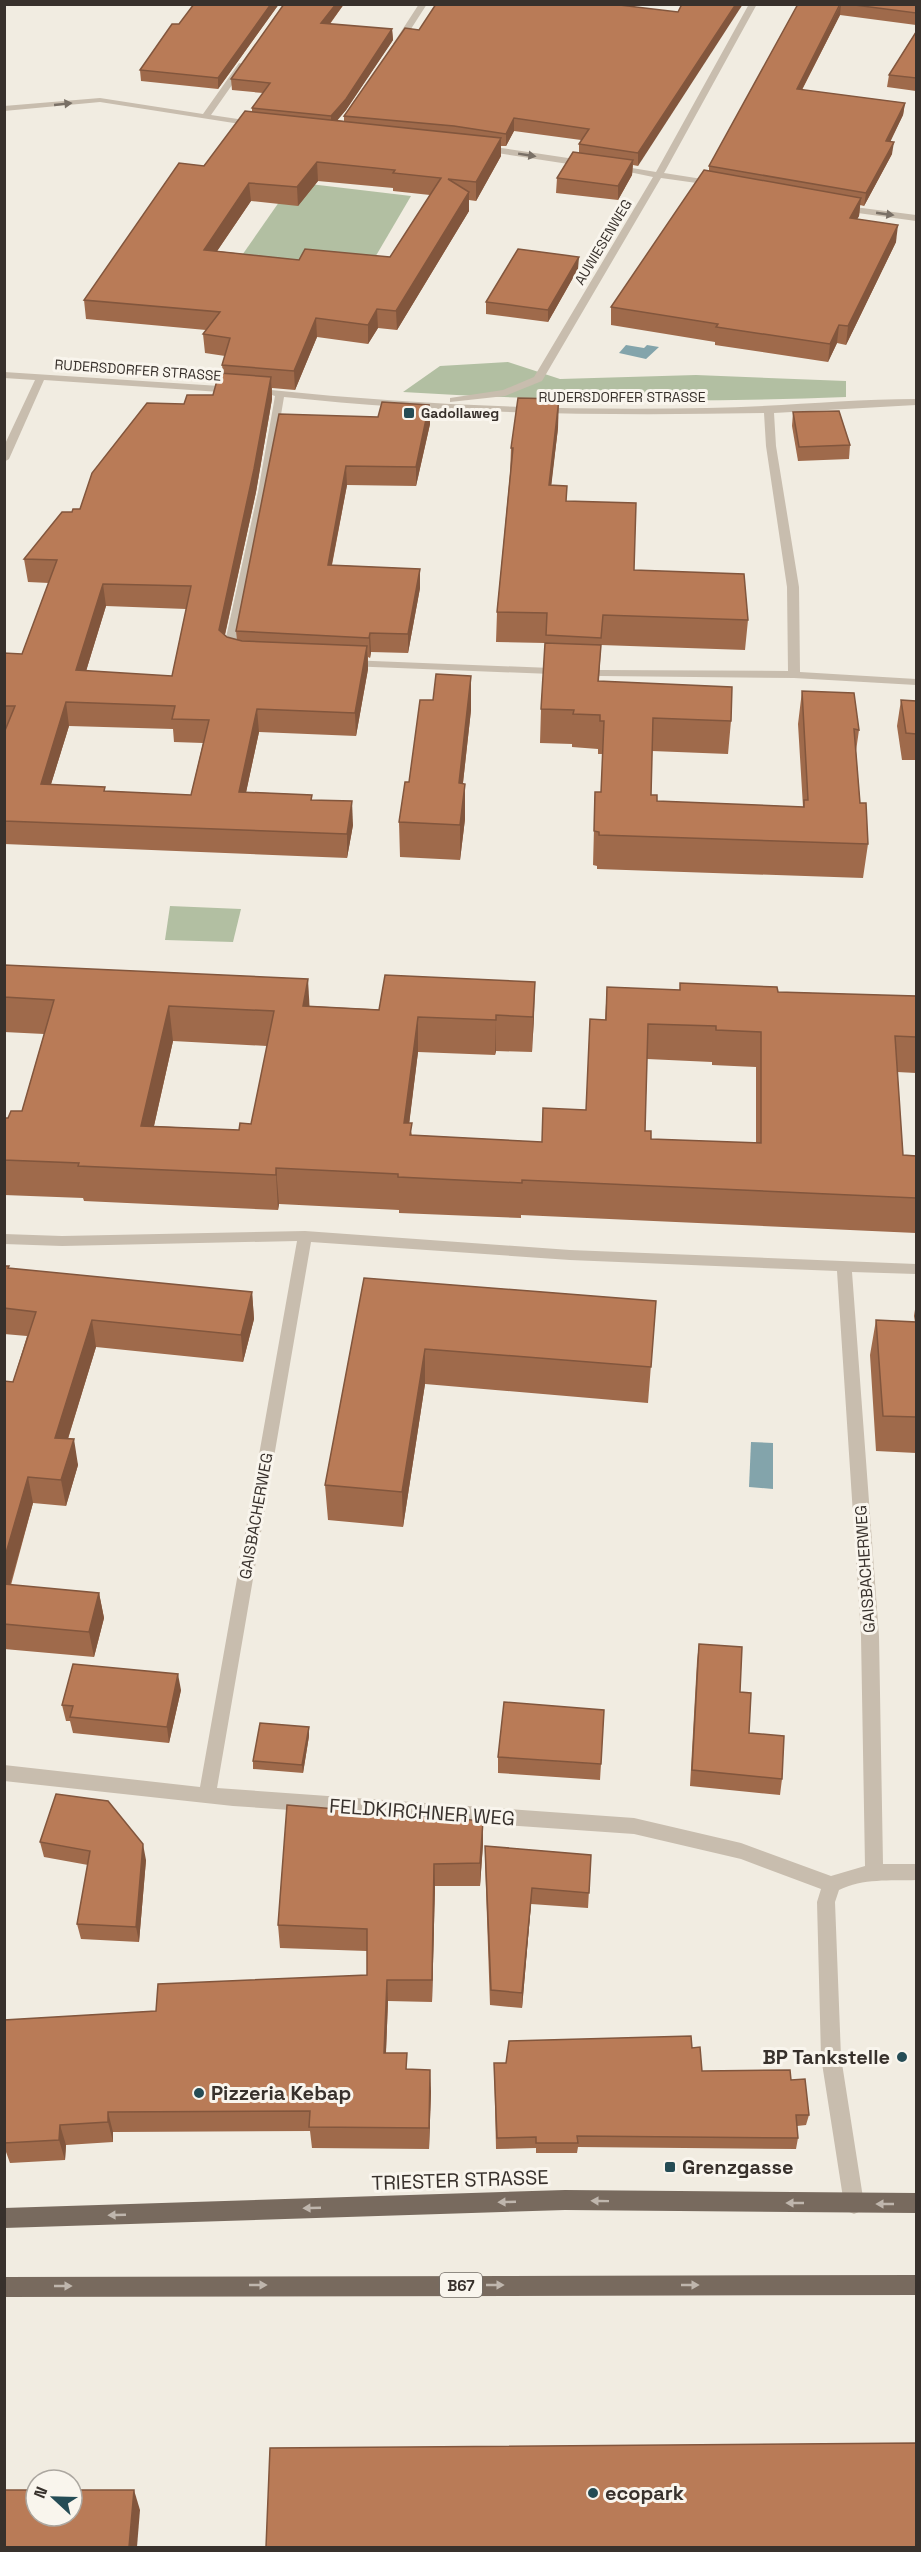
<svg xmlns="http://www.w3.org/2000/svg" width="921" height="2552" font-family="'Space Grotesk',sans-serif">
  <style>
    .green { fill: #b2bfa2 }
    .water { fill: #83a4ab }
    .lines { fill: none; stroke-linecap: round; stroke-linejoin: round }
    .street { fill: #c8bdae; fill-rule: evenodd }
    .primary { fill: #786a5e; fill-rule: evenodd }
    .wall { fill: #9f6a4b; fill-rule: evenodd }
    .shaded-wall { fill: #82563d }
    .building { fill: #b97b57; stroke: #82563d; stroke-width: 1.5; fill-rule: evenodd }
    .oneway { fill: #797066 }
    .oneway2 { fill: #bfb6ad }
    .poi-dot { fill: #254c55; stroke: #f9f5ed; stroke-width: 2 }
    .labels { text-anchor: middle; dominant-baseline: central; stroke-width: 6; stroke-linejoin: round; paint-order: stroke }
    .far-street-label { font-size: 14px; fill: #38312c; stroke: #f9f5ed }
    .far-poi-label { font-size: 14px; font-weight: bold; fill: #38312c; stroke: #f9f5ed; text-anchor: start }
    .shield { fill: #f9f5ed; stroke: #726c66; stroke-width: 1.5 }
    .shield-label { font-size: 15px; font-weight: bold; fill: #38312c }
    .street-label { font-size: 16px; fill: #38312c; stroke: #f9f5ed }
    .near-street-label { font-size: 20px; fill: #38312c; stroke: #f9f5ed }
    .near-poi-label { font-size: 20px; font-weight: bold; fill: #38312c; stroke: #f9f5ed; text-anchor: start }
  </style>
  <rect width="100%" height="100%" fill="#f1ece1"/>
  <g class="green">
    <path d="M293 182 411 196 367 271 238 261Z"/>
    <path d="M508 362 560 379 696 375 846 381V397C698 403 551 401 403 392L440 366Z"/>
    <path d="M170 906 241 909 233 942 165 940Z"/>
  </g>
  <g class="water">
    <path d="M626 345 644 348 647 345 659 347 646 359 619 353Z"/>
    <path d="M751 1442 773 1443V1489L749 1487Z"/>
  </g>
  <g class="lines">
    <g class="street">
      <path d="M419 4H427L400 46H394L393 44Z"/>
      <path d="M749 4H757L664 173 715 181 718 182V186L661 178 542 381 505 396 450 402V398L503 390 534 377 653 177 610 168 614 165 656 172Z"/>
      <path d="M239 63 246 65 211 115 257 122 260 123V127L100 102 4 111V106L100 98 203 114Z"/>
      <path d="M481 145 588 161 592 164 588 167 478 150V146Z"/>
      <path d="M839 205 916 215V221L836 210 835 208Z"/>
      <path d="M4 372 235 387 240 390 235 393 44 380 9 459 4 462V446L35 380 4 378Z"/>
      <path d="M271 390C416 405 561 411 707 408 777 407 847 399 916 399V405L774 413 776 446 799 587 800 672 916 679V685L794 678 601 676 348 666 342 663 348 660 601 670 788 671 787 587 766 446 764 413C604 416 444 414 284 397L268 492 235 650 241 657 235 660 223 651 258 492 275 396 266 393Z"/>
      <path d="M305 1231 570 1250 916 1264V1274L852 1272 879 1636 883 1864H916V1880C890 1881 863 1878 839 1890L835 1902 841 2057 864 2204 861 2211 854 2214 847 2211 844 2204 821 2057 817 1902 821 1889 741 1859 634 1834 233 1806 4 1781V1765L200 1787 297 1241 62 1246 4 1244V1234L62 1236ZM311 1242 570 1260 837 1271 861 1636 865 1866 831 1876 741 1843 634 1818 217 1788Z"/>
    </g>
    <g class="primary">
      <path d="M565 2190 916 2193V2213L565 2210 4 2228V2208Z"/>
      <path d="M916 2275V2295L4 2297V2277Z"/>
    </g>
  </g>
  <g class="wall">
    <path d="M279 4 218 89 141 81 140 70 179 24Z"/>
    <path d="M284 4H344L330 24 392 29 393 40 346 110 337 120 344 121V116L419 30 678 12 638 166 633 165 632 175 618 200 556 193 557 178 579 153V144L581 140 514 131 506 146H501V156L476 201 469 200V211L397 330 378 328 368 344 317 337 295 390 272 388V399L256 492 225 635 227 637 237 640 236 631 378 417 429 405 430 424 416 486 347 485 332 565 420 569V588L408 653 371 652 370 658 368 657V669L356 736 259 732 246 792 312 795V800L353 825 347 858 4 844V733L6 729H4V653L22 654 49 583 28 582 24 559 72 512 80 509 184 404 213 395 223 374 222 365 225 356 205 353 203 334 206 330 86 319 84 300 252 111V108L263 93 232 90 231 79ZM318 181 393 188V191L430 195 390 257 299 260 217 251 251 201 298 206ZM106 606 186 609 172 676 86 671ZM69 726 173 729 174 742 203 743 191 795 106 791 51 784Z"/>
    <path d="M798 4H916V25L840 15 802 90 905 103 903 115 890 141 892 154 864 206 860 205 859 216 857 219 896 242 846 345 837 343 828 362 715 345V342L611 325V307L709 171V166Z"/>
    <path d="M916 32V91L887 87 889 75Z"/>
    <path d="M578 269 548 322 486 314V302Z"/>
    <path d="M793 412 850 445 849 459 798 461 792 426Z"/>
    <path d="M558 428 551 485 634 570 748 620 745 650 601 645 599 681 731 721 728 754 652 751 651 795 657 801 803 807 798 724 802 691 859 730 856 751 860 803 868 844 863 878 597 869V866L593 865 595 792H601L603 754H598V749L572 747V744L540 743 541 709 545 643 496 642 497 612 510 474 511 448Z"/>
    <path d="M471 676V710L463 783 465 819 460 860 400 857 399 822 409 782 433 700Z"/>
    <path d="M901 700 916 701V760H902L897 726Z"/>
    <path d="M4 965 309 1006 534 1017 532 1052 496 1051 495 1055 418 1052 409 1123 412 1135 542 1142 586 1110 605 1020 607 987 680 990V983L778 992 916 996V1073L897 1072 903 1155 916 1156V1233L521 1215V1218L399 1213V1210L279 1204 278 1210 84 1201 83 1198 4 1195V1118H8L22 1111 44 1034 4 1032ZM173 1041 267 1046 251 1124 239 1130 154 1126ZM647 1059 712 1062V1065L756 1067V1143L651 1139 645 1131Z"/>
    <path d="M4 1266H9V1269L252 1292 254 1319 243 1362 96 1347 68 1439 78 1465 66 1506 33 1503 11 1585 99 1593 104 1618 94 1657 4 1649V1381L13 1382 27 1336 4 1334Z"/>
    <path d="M364 1278 656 1301 648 1403 425 1384 403 1527 328 1520 325 1485Z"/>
    <path d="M916 1303V1453L876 1451 870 1355 876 1320 915 1322 914 1316Z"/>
    <path d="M699 1644 740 1692 749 1733 782 1779 780 1795 690 1786 697 1661Z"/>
    <path d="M181 1690 169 1743 73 1733 70 1721H66L62 1705Z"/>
    <path d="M309 1736 303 1773 253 1769V1761Z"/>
    <path d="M498 1757 601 1764 600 1780 498 1773Z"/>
    <path d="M40 1842 146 1860 139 1942 81 1939 77 1924 88 1865 44 1857Z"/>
    <path d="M483 1844 480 1886H435L432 2002 388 2001 386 2053 407 2069 431 2091 429 2149 312 2148 310 2131 113 2132V2142L66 2145 65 2160 10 2163 6 2152 4 2153V2020L156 2011 367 1975V1951L280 1948 278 1925Z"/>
    <path d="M485 1846 591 1855 588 1908 531 1904 522 2008 490 2005 485 1861Z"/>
    <path d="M692 2048 702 2071 791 2080 809 2115 806 2125 797 2126 798 2138 796 2149 578 2147 577 2153H536V2148L496 2149 494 2063H506Z"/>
  </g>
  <g class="shaded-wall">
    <path d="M271 4H279L218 89V78Z"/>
    <path d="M336 4H344L322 34 321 23Z"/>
    <path d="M736 4H743L638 166V153Z"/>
    <path d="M841 4 840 15 796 101 797 89Z"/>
    <path d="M392 29 393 40 346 110 331 128V116Z"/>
    <path d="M905 103 903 115 885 153 886 141Z"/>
    <path d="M514 118V131L506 146V134Z"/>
    <path d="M501 138V156L476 201V182Z"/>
    <path d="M894 142 892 154 864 206 866 193Z"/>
    <path d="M633 160 632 175 618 200V186Z"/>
    <path d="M317 162 318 181 298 206 297 187Z"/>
    <path d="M249 183 251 201 205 269 204 250Z"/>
    <path d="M469 192V211L397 330 396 311Z"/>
    <path d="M861 198 859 216 848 235 850 218Z"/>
    <path d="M898 225 896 242 846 345 848 326Z"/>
    <path d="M579 257 578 269 548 322V310Z"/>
    <path d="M377 309 378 328 368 344V325Z"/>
    <path d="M316 318 317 337 295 390 294 371Z"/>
    <path d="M839 325 837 343 828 362 830 344Z"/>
    <path d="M271 377 272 399 256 492 221 652 219 630Z"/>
    <path d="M559 399 558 428 548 514 549 485Z"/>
    <path d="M429 405 430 424 416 486V467Z"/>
    <path d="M346 466 347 485 328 584V565Z"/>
    <path d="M420 569V588L408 653V634Z"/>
    <path d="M103 584 106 606 79 694 76 670Z"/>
    <path d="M370 633 371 652 370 658 369 638Z"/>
    <path d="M367 646 368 669 356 736 355 713Z"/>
    <path d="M471 676V710L459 818V783Z"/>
    <path d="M66 702 69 726 44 807 41 784Z"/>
    <path d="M257 709 259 732 241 816 239 792Z"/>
    <path d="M465 784V819L460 860V825Z"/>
    <path d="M352 801 353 825 347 858V834Z"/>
    <path d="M308 979 310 1015 303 1006Z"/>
    <path d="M535 982 534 1017 532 1052 533 1017Z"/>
    <path d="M169 1006 173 1041 146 1161 141 1126Z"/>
    <path d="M496 1015V1051L495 1055 496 1020Z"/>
    <path d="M418 1017V1052L405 1158 404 1123Z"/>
    <path d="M276 1168 279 1204 278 1210 276 1175Z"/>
    <path d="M252 1292 254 1319 243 1362 241 1335Z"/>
    <path d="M92 1320 96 1347 60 1464 55 1438Z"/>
    <path d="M425 1349V1384L403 1527 402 1492Z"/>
    <path d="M74 1439 78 1465 66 1506 61 1480Z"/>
    <path d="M28 1477 33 1503 4 1606V1560Z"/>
    <path d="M99 1593 104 1618 94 1657 89 1632Z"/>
    <path d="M178 1674 181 1690 169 1743 167 1727Z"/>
    <path d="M309 1727V1736L303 1773 302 1765Z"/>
    <path d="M483 1821V1844L480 1886V1863Z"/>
    <path d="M143 1844 146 1860 139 1942 136 1927Z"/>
    <path d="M434 1864 435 1886 432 2002V1980Z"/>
    <path d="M532 1888 531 1904 522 2008V1993Z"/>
    <path d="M387 1980 388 2001 385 2074 384 2053Z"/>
    <path d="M430 2070 431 2091 429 2149V2128Z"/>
    <path d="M108 2112 113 2132V2142L108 2122Z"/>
    <path d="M60 2125 66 2145 65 2160 59 2140Z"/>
    <path d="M134 2490 140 2510 137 2547H129Z"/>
  </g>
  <g class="building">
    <path d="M194 4H271L218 78 140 70 172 24H179Z"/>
    <path d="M284 4H336L321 23 392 29 346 99 331 116 252 108 270 83 231 79Z"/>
    <path d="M436 4H611L678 12 682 4H736L638 153 579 144 589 129 514 118 506 134 454 126 344 116 405 28 419 30Z"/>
    <path d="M798 4H840L797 89 905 103 886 141 894 142 866 193 709 166Z"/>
    <path d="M847 4H916V13Z"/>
    <path d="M916 32V78L889 75Z"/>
    <path d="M245 111 501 138 476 182 448 179 469 192 396 311 377 309 368 325 316 318 294 371 222 365 230 338 203 334 220 312 84 300 179 163 204 166ZM317 162 395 170 393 173 441 178 390 257 305 249 299 260 204 250 249 183 297 187Z"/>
    <path d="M573 152 633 160 618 186 557 178Z"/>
    <path d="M704 170 861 198 850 218 898 225 848 326 839 325 830 344 716 327 718 324 611 307Z"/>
    <path d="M518 249 579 257 548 310 486 302Z"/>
    <path d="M219 373 271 377 254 469 219 630 227 637 242 641 367 646 355 713 257 709 239 792 312 795 311 800 352 801 347 834 4 821V733L15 706H4V653L22 654 57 560 24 559 62 512H72L73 509H80L92 473 147 403 184 404 187 395H213ZM103 584 191 586 172 676 76 670ZM66 702 175 706 172 719 209 720 191 795 104 791 105 787 41 784Z"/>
    <path d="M518 398 559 399 549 485 567 486 566 501 636 503 634 570 744 574 748 620 603 615 601 638 546 635 547 613 497 612 513 448H511Z"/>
    <path d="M382 402 429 405 416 467 346 466 328 565 420 569 408 634 370 633 369 638 236 631 279 414 378 417Z"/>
    <path d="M839 411 850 445 799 447 793 412Z"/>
    <path d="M545 643 601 645 598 681 732 687 731 721 653 718 651 795H657V801L804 807V800H808L802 691 854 693 859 730 854 729 860 803H866L868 844 599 835V832L594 831 595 792H601L604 721H600V715L573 714 574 710 541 709Z"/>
    <path d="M436 674 471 676 459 783 465 784 460 825 399 822 405 782H409L420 700H433Z"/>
    <path d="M901 700 916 701V734L906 733Z"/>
    <path d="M4 965 308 979 303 1006 379 1010 385 975 535 982 533 1017 496 1015V1020L418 1017 404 1123H412L410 1135 542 1142 543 1108 586 1110 590 1019 606 1020 607 987 680 990V983L777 987 778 992 916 996V1037L895 1036 903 1155 916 1156V1198L522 1180V1183L398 1177V1174L276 1168V1175L78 1166 79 1163 4 1160V1118H8L11 1111H22L54 1000 4 997ZM169 1006 274 1011 251 1124 240 1123 239 1130 141 1126ZM648 1024 716 1026V1030L761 1032V1143L651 1139V1131H645Z"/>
    <path d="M4 1266H9L8 1268 252 1292 241 1335 92 1320 55 1438 74 1439 61 1480 28 1477 4 1560V1381L13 1382 36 1312 4 1308Z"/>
    <path d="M364 1278 656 1301 651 1367 425 1349 402 1492 325 1485Z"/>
    <path d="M876 1320 916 1322V1417L883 1416Z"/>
    <path d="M4 1584 99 1593 89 1632 4 1624Z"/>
    <path d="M699 1644 742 1647 740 1692 751 1693 749 1733 784 1736 782 1779 692 1770Z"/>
    <path d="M73 1664 178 1674 167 1727 70 1717 73 1706 62 1705Z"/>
    <path d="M504 1702 604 1710 601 1764 498 1757Z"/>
    <path d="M260 1723 309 1727 302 1765 253 1761Z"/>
    <path d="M56 1794 108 1801 143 1844 136 1927 77 1924 90 1851 40 1842Z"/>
    <path d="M287 1805 483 1821 480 1863 434 1864 432 1980H387L384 2053H407L406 2069 430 2070 429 2128 309 2127 310 2111 108 2112V2122L60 2125 59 2140 4 2143V2020L156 2011 158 1984 367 1975V1929L278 1925Z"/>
    <path d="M485 1846 591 1855 589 1893 532 1888 522 1993 491 1990Z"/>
    <path d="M691 2036 692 2048 700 2047 702 2071 790 2070 791 2080 805 2079 809 2115H796L798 2138 577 2136 578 2143H536V2137L497 2138 494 2063H506L509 2041Z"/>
    <path d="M916 2443V2547H266L270 2448Z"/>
    <path d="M4 2490H36V2516H72V2490H134L129 2547H4Z"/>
  </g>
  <defs><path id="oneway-solid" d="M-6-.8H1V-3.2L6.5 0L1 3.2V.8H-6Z" transform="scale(1.5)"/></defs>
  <g class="oneway">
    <use href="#oneway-solid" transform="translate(63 104) rotate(-6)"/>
    <use href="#oneway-solid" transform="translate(527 155) rotate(9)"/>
    <use href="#oneway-solid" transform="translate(885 214) rotate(8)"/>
  </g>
  <g class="oneway2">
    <use href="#oneway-solid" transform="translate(600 2201) rotate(-179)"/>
    <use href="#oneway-solid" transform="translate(507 2202) rotate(178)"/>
    <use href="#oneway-solid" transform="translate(795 2203) rotate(-180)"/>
    <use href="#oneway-solid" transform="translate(885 2204) rotate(180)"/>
    <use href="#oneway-solid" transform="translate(312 2208) rotate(178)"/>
    <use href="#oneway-solid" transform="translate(117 2215) rotate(178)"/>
    <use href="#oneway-solid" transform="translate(258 2285)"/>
    <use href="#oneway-solid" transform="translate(495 2285)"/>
    <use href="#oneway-solid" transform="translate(690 2285)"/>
    <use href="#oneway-solid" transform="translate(63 2286)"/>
  </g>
  <g class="poi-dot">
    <rect x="403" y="407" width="12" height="12" rx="3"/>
    <circle cx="902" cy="2057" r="6"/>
    <circle cx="199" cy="2093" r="6"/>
    <rect x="664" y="2161" width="12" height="12" rx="3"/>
    <circle cx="593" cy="2493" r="6"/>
  </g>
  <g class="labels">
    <g class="far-street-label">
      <text transform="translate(603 242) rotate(-59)">AUWIESENWEG</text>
      <text transform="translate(138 370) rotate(4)">RUDERSDORFER STRASSE</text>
      <text x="622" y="397">RUDERSDORFER STRASSE</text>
    </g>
    <g class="far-poi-label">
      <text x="421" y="413">Gadollaweg</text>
    </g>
    <rect class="shield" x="440" y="2273" width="42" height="24" rx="4.5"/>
    <g class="shield-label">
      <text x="461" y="2285">B67</text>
    </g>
    <g class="street-label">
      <text transform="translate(256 1516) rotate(-80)">GAISBACHERWEG</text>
      <text transform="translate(865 1569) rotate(-94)">GAISBACHERWEG</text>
    </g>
    <g class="near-street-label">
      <text transform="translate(422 1812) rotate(4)">FELDKIRCHNER WEG</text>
      <text transform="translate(460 2180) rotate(-2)">TRIESTER STRASSE</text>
    </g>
    <g class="near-poi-label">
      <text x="890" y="2057" text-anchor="end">BP Tankstelle</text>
      <text x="211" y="2093">Pizzeria Kebap</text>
      <text x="682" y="2167">Grenzgasse</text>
      <text x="605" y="2493">ecopark</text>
    </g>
  </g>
  <rect width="921" height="2552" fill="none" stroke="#38312c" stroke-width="12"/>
  <g transform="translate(54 2498) rotate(292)"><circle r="28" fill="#f9f5ed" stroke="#aca7a0" stroke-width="1.5"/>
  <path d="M0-4.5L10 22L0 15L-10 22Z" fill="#254c55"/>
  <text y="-9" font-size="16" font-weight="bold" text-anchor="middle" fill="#38312c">N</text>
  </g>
</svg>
